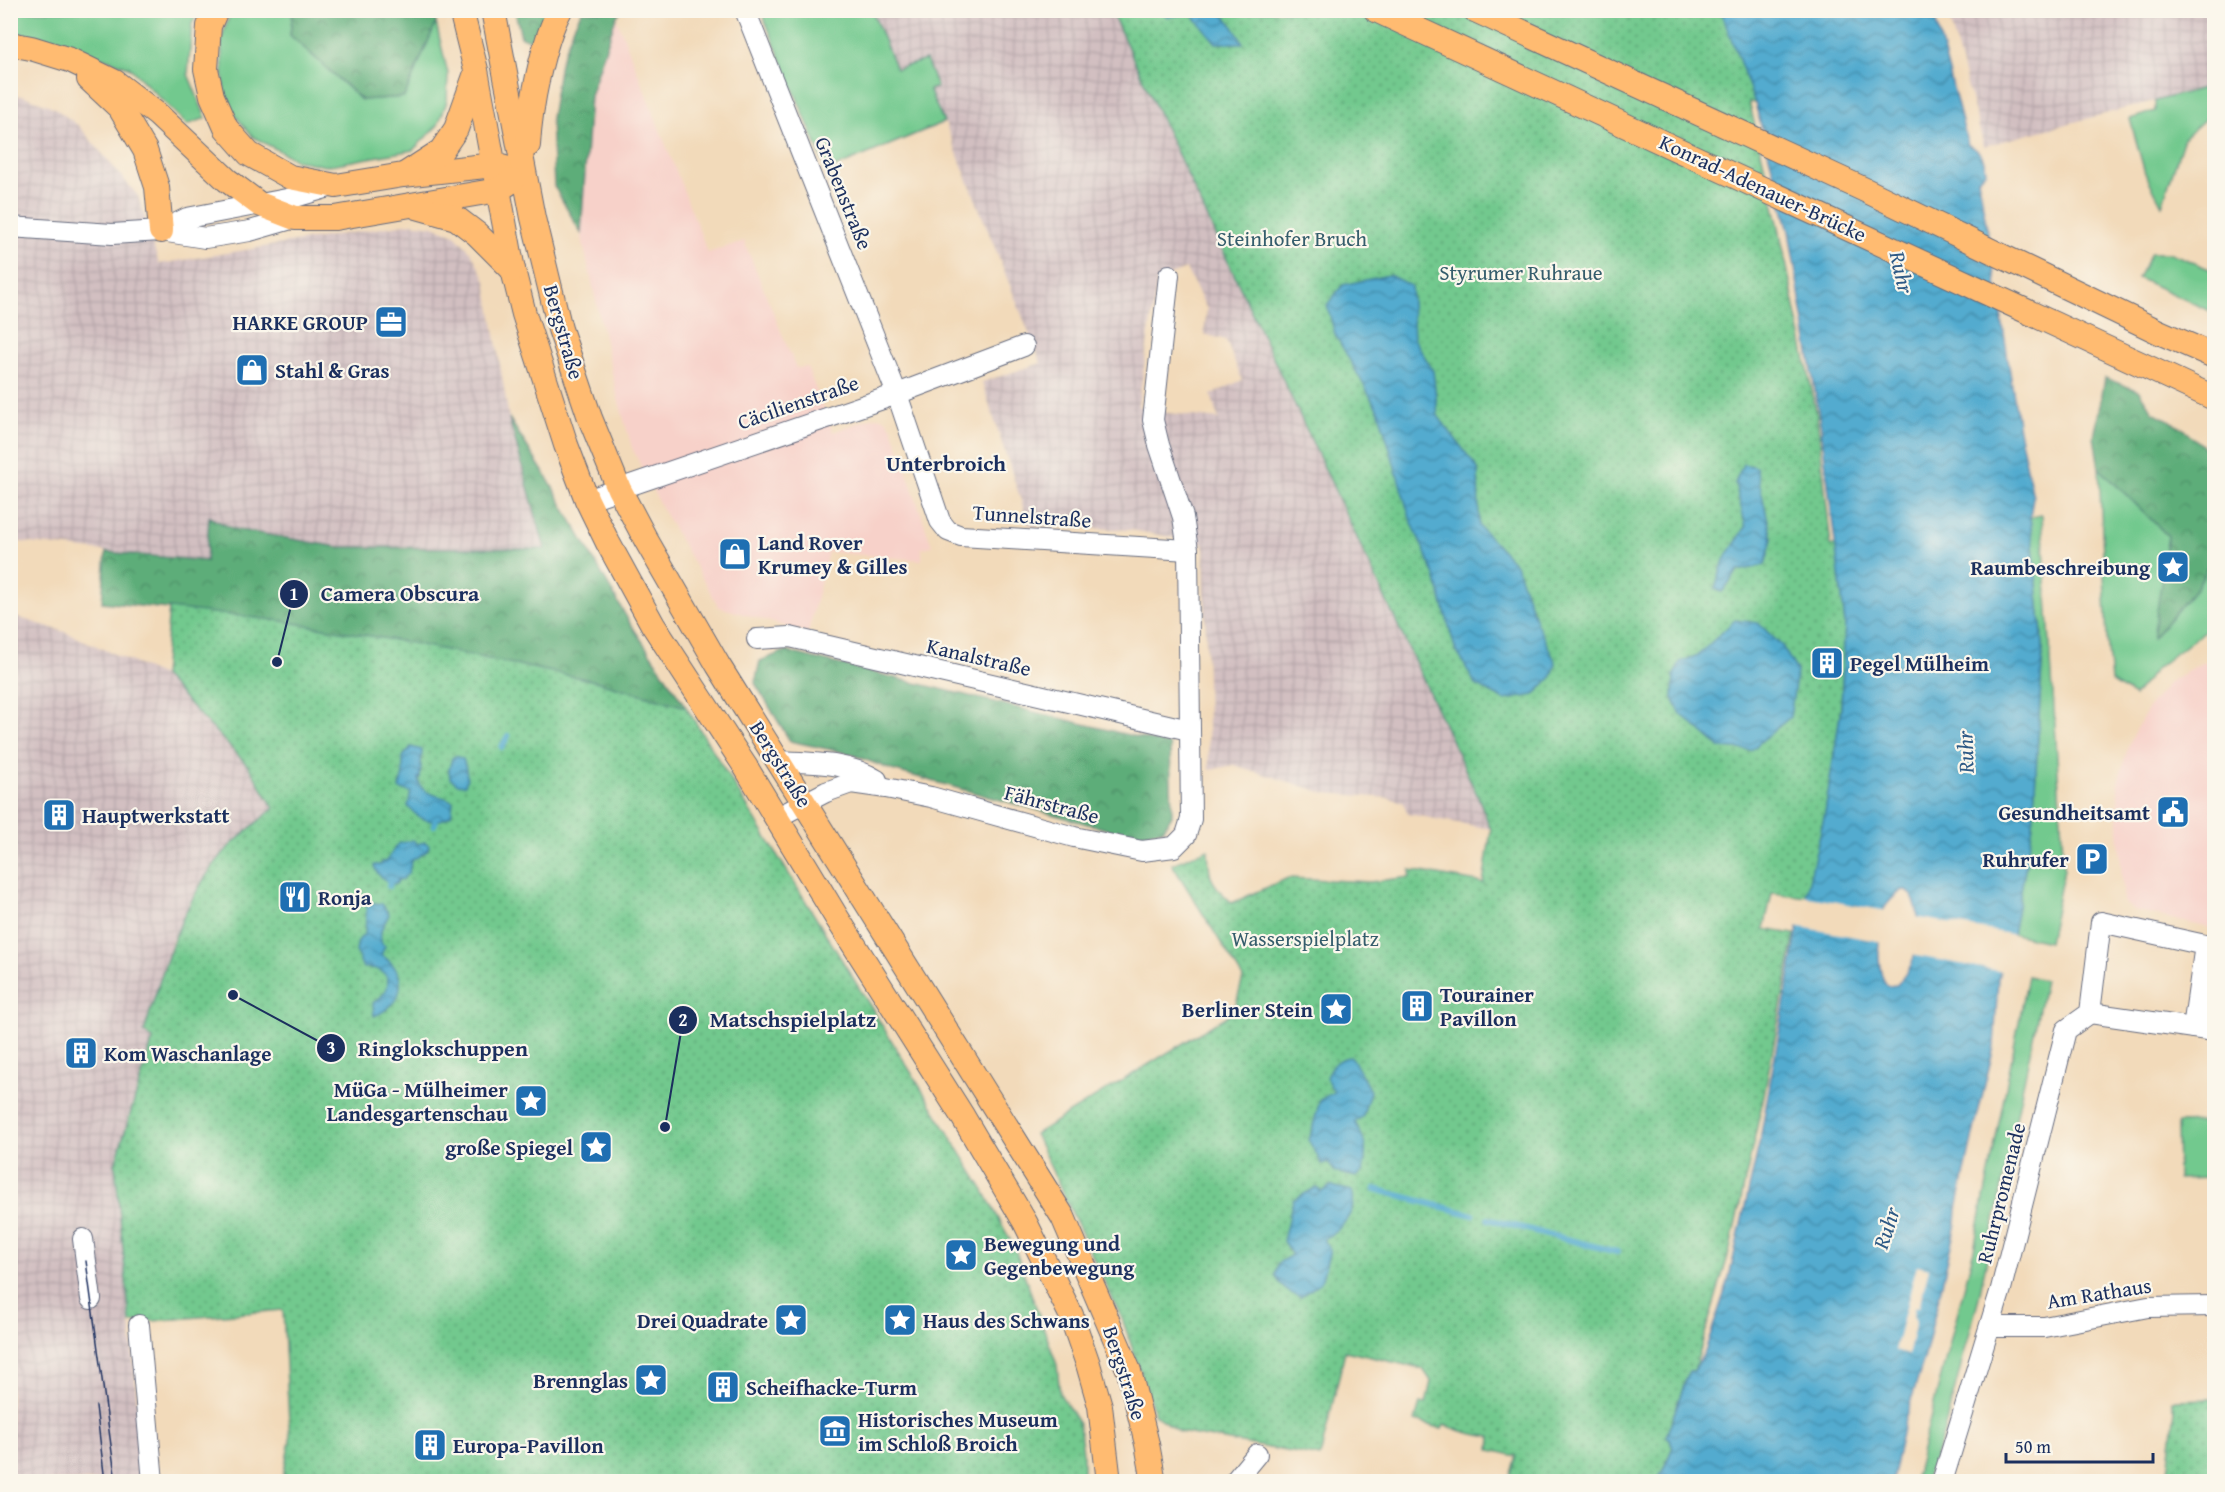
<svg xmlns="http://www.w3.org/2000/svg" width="2225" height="1492" font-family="'Gentium Book Plus',serif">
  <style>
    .built { fill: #f7d1c9 }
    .industrial { fill: url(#industrial-grid); fill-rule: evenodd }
    .green { fill: #72c98e; stroke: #467c76; stroke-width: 1.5 }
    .forest { fill: url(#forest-crowns); stroke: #3c6e6c; stroke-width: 1.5 }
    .park { fill: url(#park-dots); stroke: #467c76; stroke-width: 1.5 }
    .water { fill: url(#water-waves); stroke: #366d96; stroke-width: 1.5; fill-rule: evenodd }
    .pier { fill: #f2daba }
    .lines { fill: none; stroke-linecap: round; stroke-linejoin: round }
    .stream { stroke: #52abcf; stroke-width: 6 }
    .minor-casing { stroke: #666b7e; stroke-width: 22 }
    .major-casing { stroke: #666b7e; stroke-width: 26 }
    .minor { stroke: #fff; stroke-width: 20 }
    .major { stroke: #ffbb71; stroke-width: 24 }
    .tram { stroke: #1b2f5e; stroke-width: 1.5 }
    .labels { text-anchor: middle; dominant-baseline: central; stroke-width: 4.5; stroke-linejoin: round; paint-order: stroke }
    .street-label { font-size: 21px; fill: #1b2f5e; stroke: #fbf7ec }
    .park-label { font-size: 21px; fill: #355d6c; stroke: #fbf7ec }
    .poi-label { font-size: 21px; font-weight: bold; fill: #1b2f5e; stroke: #fbf7ec; text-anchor: start }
    .water-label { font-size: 22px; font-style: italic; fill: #2e5a86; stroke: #fbf7ec }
    .neighbourhood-label { font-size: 22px; font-weight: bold; fill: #1b2f5e; stroke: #fbf7ec }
    .leader { fill: none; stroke: #1b2f5e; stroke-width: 2 }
    .callout-dot { fill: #1b2f5e; stroke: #fbf7ec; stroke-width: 2 }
    .mark-label { font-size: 18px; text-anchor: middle; font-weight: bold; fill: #fff }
    .callout-label { font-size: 22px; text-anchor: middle; font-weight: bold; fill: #1b2f5e; stroke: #fbf7ec; stroke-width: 4.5; stroke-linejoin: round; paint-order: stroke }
  </style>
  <defs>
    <pattern id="industrial-grid" width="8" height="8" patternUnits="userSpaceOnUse" patternTransform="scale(1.5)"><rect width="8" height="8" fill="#d2bfc1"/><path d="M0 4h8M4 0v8" fill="none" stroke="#b4a4a8"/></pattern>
    <pattern id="forest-crowns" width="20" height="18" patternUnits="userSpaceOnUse" patternTransform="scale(1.5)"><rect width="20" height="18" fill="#5dad79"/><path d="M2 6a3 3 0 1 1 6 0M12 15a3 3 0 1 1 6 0" fill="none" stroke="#4c8d66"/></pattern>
    <pattern id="park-dots" width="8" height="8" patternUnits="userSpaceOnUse" patternTransform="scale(1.5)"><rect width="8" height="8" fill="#72c98e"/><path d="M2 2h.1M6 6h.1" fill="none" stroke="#5da477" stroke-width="1.8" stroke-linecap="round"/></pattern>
    <pattern id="water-waves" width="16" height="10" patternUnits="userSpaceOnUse" patternTransform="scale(1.5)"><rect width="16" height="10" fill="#52abcf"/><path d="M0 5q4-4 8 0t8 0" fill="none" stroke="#438cab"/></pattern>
  </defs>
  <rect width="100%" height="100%" fill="#fbf7ec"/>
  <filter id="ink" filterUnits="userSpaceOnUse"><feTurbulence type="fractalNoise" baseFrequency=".0167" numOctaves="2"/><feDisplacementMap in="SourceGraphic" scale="12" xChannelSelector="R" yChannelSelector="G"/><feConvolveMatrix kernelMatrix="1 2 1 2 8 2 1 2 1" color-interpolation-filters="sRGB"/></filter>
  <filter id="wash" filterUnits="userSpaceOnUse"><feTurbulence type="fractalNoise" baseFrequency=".008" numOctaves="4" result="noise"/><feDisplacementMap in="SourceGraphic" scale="24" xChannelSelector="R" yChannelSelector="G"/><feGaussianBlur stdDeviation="1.35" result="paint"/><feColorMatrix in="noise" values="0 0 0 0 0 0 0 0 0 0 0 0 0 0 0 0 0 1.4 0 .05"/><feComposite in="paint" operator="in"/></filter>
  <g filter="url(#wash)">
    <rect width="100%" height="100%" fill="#f2daba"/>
    <g class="built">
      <path d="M616 17 708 253 744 241 796 368 807 367 833 432 874 417 885 418 892 428 932 546 922 548V560L828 552 808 633 719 607 661 507 632 448 617 395 581 234 590 96Z"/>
      <path d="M2214 661V929L2134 910 2124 903 2118 829V782L2129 744 2147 709 2169 682 2203 662Z"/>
    </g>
    <g class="industrial">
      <path d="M761 11H1111L1479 799 1491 829 1408 814 1403 802 1389 798 1325 793 1234 765 1209 770 1204 543 1131 530 1029 525 982 382 1041 363 945 123 827 171ZM1186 269 1207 309 1204 334 1226 340 1242 380 1211 395 1219 419 1168 413 1138 406 1157 280Z"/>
      <path d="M1947 11H2214V75L2203 88 1984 146Z"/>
      <path d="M10 95 24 96 53 107 79 126 138 196 159 264 412 223 433 226 455 235 471 252 486 281 509 418 546 549 338 547 234 529 210 517 206 562 11 541Z"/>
      <path d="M10 615 65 632 163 676 249 767 274 809 228 848 199 887 172 941 144 1032 153 1039 130 1323 144 1481H11Z"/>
    </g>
    <g class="green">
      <path d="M11 11H199L192 24 188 74 206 118 187 125 129 67 42 37 11 32Z"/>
      <path d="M231 11H293L290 35 361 100 404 97 436 23 448 74 447 101 438 125 413 150 325 166 296 160 253 137 225 103 221 40Z"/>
      <path d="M761 11H872L896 69 926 60 937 87 929 90 944 122 827 171Z"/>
      <path d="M2214 75V121L2205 119 2184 138 2162 205 2145 173 2130 119 2155 111V101L2203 88Z"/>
      <path d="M2151 253H2171L2214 271V313L2138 278Z"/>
      <path d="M2099 468 2168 536 2154 637 2197 587 2214 555V623L2157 668 2134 696 2111 681 2107 639Z"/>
      <path d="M2042 515 2064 869 2049 942 2013 934 2033 824 2043 645 2030 517Z"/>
      <path d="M2028 976 2045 980 1979 1297 1942 1438 1925 1481H1914L1974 1249Z"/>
      <path d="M2214 1122V1178L2178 1179 2177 1123Z"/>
    </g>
    <g class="forest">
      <path d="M293 11H434L436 23 404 97 362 100 290 35Z"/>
      <path d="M515 11H548L536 42 521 37Z"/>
      <path d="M582 11H621L616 17 590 96 581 233 554 186 551 118 560 63 574 26Z"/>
      <path d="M2105 378 2139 391 2153 412 2180 426 2211 453 2214 459V555L2197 587 2153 638 2168 536 2099 468 2094 437Z"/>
      <path d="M509 418 549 481 630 623 686 707 595 681 411 643 282 621 102 602 106 552 206 561 209 517 234 529 338 547 545 549Z"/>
      <path d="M785 651 1170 745 1172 815 1163 830 1131 836 892 770 851 754 790 741 755 683 760 661Z"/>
    </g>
    <g class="park">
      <path d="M1111 11H1825L1873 154 1749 101 1778 223 1817 415 1831 546 1836 545 1845 623 1841 709 1822 833 1806 897 1772 893 1764 929 1795 934 1764 1095 1730 1249 1694 1371H1689L1666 1437 1670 1440 1673 1447 1658 1481H1509L1516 1456 1490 1450 1491 1437C1474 1435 1459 1431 1444 1425L1442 1429 1415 1421 1420 1403 1426 1404 1431 1381 1423 1369 1345 1351 1320 1457 1179 1432 1155 1415 1123 1321 1035 1134 1234 1012 1243 978 1172 864 1208 849C1209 879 1210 882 1232 903L1288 878 1370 882 1410 877V870L1483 883 1491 830 1479 799Z"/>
      <path d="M169 608 282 621 411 643 595 681 686 707 983 1189 1015 1249 1057 1365 1060 1394 1079 1424 1083 1453V1481H282L290 1440 283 1310 130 1323 115 1164 153 1039 144 1032C164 967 181 899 228 848 242 834 259 821 274 808L249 767 163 676Z"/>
      <path d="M2214 1399V1481H2167L2175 1409 2172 1400Z"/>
    </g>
    <g class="water">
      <path d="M1160 11H1219L1230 22 1243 43H1216L1191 13 1168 17Z"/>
      <path d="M1721 11H1933L1968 145C1981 151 1984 157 1986 171L1978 179 1993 262 2019 430 2033 497 2030 517 2043 645 2033 825 2013 934 1998 978 1994 1047 1974 1130 1957 1209 1956 1224 1925 1356 1904 1423 1892 1481 1658 1482 1673 1447 1670 1440 1666 1437 1689 1371H1694L1705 1351 1728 1282 1760 1140 1797 933 1825 813 1841 709 1845 623 1821 427 1789 231 1755 103ZM1903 890C1925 897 1919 948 1911 965 1907 972 1902 979 1897 985L1888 986C1875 975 1878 927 1883 911 1887 902 1895 895 1903 890Z"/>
      <path d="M1389 275 1411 286 1414 339 1433 371 1438 416 1478 469 1479 526 1516 565 1537 624 1556 663 1552 676 1534 695 1505 700 1476 685 1455 648 1435 576 1410 518 1379 412 1335 334 1327 305 1343 285Z"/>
      <path d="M1743 464 1756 467 1772 539 1765 565 1738 571 1722 592 1715 589 1724 560 1746 527 1735 483Z"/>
      <path d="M1735 620 1758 623 1782 646 1797 671 1790 717 1751 750 1720 748 1680 713 1673 698 1674 675 1680 662 1698 655Z"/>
      <path d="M411 747 422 750 420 778H418C421 798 440 793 453 802L451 815C435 825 420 822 408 806L411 792 399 789 403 774V757Z"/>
      <path d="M455 756 463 759C466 767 469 777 465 785L458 784 450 778 449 770 452 758Z"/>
      <path d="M413 840 417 844 425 842 429 845 427 851 411 861 409 872 402 880 399 879 396 884C386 882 376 875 374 865H381L382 862H386L398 844Z"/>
      <path d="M374 903 382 904 389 914C385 925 377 930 382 944L385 946 381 955C410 973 405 1004 374 1016L373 1003C396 989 392 966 363 968L356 951 358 941 365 933 367 905Z"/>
      <path d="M1350 1057 1354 1061 1370 1091 1363 1116 1355 1122C1367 1143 1367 1149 1363 1172L1356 1177 1335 1172 1328 1162 1322 1164 1309 1141 1320 1100 1334 1092 1326 1078C1330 1066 1337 1058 1350 1057Z"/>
      <path d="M1331 1186 1352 1191C1358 1212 1341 1230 1324 1239L1330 1250 1321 1282 1301 1297C1286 1293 1282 1287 1275 1275L1278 1263 1292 1255 1283 1241 1293 1200 1317 1187 1321 1192Z"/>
    </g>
    <g class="pier">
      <path d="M1803 896 1887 911 1883 942 1795 926Z"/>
      <path d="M1915 917 2016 935 2004 972 1911 955Z"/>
      <path d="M1917 1265 1929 1268 1919 1307 1915 1306 1914 1310 1913 1316 1916 1321 1908 1355 1895 1351Z"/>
    </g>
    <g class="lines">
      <g class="stream">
        <path d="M502 747 508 736"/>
        <path d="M434 825 435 822"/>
        <path d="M389 886 390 883"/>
        <path d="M1375 1189 1473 1215"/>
        <path d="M1488 1219 1617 1252"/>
      </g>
    </g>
  </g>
  <g filter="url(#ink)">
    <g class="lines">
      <g class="minor-casing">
        <g id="minor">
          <path d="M745 10 897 394 940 521 948 531 961 536 1188 550"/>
          <path d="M10 227 112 234 161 231 205 238 250 231 295 218"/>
          <path d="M161 231 187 218 292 198 333 186"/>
          <path d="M587 500 897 394 1024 346"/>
          <path d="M757 639 790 637 1189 730"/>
          <path d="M779 761C812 763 849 762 877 780"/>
          <path d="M776 818 826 792 851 783 886 788 931 797 1074 837 1142 851 1174 847 1186 835 1191 819 1188 550 1183 517 1159 445 1153 420 1169 275"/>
          <path d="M2090 1013 2214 1031"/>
          <path d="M2193 1028 2205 945"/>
          <path d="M2211 1030 2214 1005"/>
          <path d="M83 1239 91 1299"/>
          <path d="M139 1325 153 1482"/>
          <path d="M1991 1327H2044L2148 1307 2214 1306"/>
          <path d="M1234 1482 1257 1454"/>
          <path d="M1942 1482 2001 1289 2066 1030 2090 1013 2101 922 2214 947"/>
        </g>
      </g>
      <g class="major-casing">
        <g id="major">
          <path d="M216 10 209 26 206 69 212 96 226 128 249 154 290 177 336 186 403 175 494 165 509 169"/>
          <path d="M461 10 476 70 513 270 524 314 566 445 587 500 608 543 653 625 745 766 837 918 963 1117 1025 1222 1071 1315 1088 1364 1100 1406 1109 1482"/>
          <path d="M493 10 533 218 560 329 590 418 619 489 646 540 718 665 1063 1217 1129 1371 1147 1444 1154 1482"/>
          <path d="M1376 10 2214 398"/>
          <path d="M1475 10 1863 189 2159 332 2214 356"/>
          <path d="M10 44 31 48 70 60 115 82 158 115 227 180 259 204 295 218H335L498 190 512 181"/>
          <path d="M89 79 120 108 145 150 157 187 161 231"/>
          <path d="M528 145C530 108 542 43 560 10"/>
          <path d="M407 173 441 151 456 129 476 73"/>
          <path d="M417 207 456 218 477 234 513 270"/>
        </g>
      </g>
      <use href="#minor" class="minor"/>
      <use href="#major" class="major"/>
      <g class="tram">
        <path d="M86 1261 116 1482"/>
        <path d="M96 1406 105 1482"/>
      </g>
    </g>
  </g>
  <defs>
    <g id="office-square" transform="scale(1.725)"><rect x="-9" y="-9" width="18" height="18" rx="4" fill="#1f6fb2" stroke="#fbf7ec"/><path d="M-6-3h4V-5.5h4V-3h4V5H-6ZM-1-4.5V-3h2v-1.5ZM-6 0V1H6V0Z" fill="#fff"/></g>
    <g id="shop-square" transform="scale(1.725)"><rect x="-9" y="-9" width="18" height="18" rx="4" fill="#1f6fb2" stroke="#fbf7ec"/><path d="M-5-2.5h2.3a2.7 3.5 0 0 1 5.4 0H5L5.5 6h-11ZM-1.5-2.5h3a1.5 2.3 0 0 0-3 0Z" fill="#fff"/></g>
    <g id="sight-square" transform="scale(1.725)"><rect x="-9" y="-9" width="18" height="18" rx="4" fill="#1f6fb2" stroke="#fbf7ec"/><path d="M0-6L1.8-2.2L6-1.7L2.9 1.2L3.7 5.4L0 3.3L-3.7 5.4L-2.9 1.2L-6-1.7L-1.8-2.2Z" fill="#fff"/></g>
    <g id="building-square" transform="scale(1.725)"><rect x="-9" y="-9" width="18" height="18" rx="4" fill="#1f6fb2" stroke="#fbf7ec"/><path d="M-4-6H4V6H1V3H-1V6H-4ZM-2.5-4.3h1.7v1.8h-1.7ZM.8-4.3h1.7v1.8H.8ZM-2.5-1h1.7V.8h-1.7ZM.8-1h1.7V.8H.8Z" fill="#fff"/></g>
    <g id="civic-square" transform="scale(1.725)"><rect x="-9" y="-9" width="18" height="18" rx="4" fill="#1f6fb2" stroke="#fbf7ec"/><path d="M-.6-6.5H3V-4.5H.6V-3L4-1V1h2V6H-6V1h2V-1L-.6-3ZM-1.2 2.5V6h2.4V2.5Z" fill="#fff"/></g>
    <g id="parking-square" transform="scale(1.725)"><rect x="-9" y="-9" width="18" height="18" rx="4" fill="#1f6fb2" stroke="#fbf7ec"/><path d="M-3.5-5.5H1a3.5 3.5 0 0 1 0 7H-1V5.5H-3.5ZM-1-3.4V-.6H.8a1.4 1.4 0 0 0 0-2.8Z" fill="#fff"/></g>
    <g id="restaurant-square" transform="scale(1.725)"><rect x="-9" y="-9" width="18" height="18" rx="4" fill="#1f6fb2" stroke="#fbf7ec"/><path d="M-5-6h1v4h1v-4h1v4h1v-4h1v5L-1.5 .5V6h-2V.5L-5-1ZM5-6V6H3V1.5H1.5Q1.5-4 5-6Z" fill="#fff"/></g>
    <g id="museum-square" transform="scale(1.725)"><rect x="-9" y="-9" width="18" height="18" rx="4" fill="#1f6fb2" stroke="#fbf7ec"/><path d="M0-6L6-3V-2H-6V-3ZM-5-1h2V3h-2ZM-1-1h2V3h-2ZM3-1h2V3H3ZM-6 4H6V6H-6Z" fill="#fff"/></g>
  </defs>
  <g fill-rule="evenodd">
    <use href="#office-square" x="391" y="322"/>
    <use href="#shop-square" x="252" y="370"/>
    <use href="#shop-square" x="735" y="554"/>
    <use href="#sight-square" x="2173" y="567"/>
    <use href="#building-square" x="1827" y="663"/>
    <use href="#civic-square" x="2173" y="812"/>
    <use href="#building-square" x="59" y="815"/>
    <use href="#parking-square" x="2092" y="859"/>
    <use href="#restaurant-square" x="295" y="897"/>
    <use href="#building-square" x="1417" y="1006"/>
    <use href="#sight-square" x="1336" y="1009"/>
    <use href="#building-square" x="81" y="1053"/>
    <use href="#sight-square" x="531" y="1101"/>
    <use href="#sight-square" x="596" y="1147"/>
    <use href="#sight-square" x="961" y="1255"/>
    <use href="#sight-square" x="791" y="1320"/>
    <use href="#sight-square" x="900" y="1320"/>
    <use href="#sight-square" x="651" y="1380"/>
    <use href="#building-square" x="723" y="1387"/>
    <use href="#museum-square" x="835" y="1431"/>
    <use href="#building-square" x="430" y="1445"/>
  </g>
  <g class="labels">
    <g class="street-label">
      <text transform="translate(1763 188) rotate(25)">Konrad-Adenauer-Brücke</text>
      <text transform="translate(844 193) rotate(68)">Grabenstraße</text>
      <text transform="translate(564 332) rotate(74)">Bergstraße</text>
      <text transform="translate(798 402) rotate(-19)">Cäcilienstraße</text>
      <text transform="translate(1032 516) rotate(4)">Tunnelstraße</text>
      <text transform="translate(979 657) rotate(13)">Kanalstraße</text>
      <text transform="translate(781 764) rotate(58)">Bergstraße</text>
      <text transform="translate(1052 804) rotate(15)">Fährstraße</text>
      <text transform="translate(2001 1193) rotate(-76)">Ruhrpromenade</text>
      <text transform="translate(2099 1293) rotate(-9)">Am Rathaus</text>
      <text transform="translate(1125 1373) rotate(72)">Bergstraße</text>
    </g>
    <g class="park-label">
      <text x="1292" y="238">Steinhofer Bruch</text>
      <text x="1521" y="272">Styrumer Ruhraue</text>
      <text x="1305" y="938">Wasserspielplatz</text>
    </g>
    <g class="poi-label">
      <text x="368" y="322" text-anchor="end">HARKE GROUP</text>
      <text x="275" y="370">Stahl &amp; Gras</text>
      <text x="758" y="542">Land Rover<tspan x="758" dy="24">Krumey &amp; Gilles</tspan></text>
      <text x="2150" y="567" text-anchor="end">Raumbeschreibung</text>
      <text x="1850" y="663">Pegel Mülheim</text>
      <text x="2150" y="812" text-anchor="end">Gesundheitsamt</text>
      <text x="82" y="815">Hauptwerkstatt</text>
      <text x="2069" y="859" text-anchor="end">Ruhrufer</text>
      <text x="318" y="897">Ronja</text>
      <text x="1440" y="994">Tourainer<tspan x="1440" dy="24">Pavillon</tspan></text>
      <text x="1313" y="1009" text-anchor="end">Berliner Stein</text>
      <text x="104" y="1053">Kom Waschanlage</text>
      <text x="508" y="1089" text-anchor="end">MüGa - Mülheimer<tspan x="508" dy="24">Landesgartenschau</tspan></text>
      <text x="573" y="1147" text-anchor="end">große Spiegel</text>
      <text x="984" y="1243">Bewegung und<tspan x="984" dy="24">Gegenbewegung</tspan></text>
      <text x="768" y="1320" text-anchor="end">Drei Quadrate</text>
      <text x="923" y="1320">Haus des Schwans</text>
      <text x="628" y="1380" text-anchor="end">Brennglas</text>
      <text x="746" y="1387">Scheifhacke-Turm</text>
      <text x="858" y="1419">Historisches Museum<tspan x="858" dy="24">im Schloß Broich</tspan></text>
      <text x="453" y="1445">Europa-Pavillon</text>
    </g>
    <g class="water-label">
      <text transform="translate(1902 272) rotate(77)">Ruhr</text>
      <text transform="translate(1965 752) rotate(-92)">Ruhr</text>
      <text transform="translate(1886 1228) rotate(-72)">Ruhr</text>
    </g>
    <g class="neighbourhood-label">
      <text x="946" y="463">Unterbroich</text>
    </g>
  </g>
  <path class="leader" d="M277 662L294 594M665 1127L683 1020M233 995L331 1048"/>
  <g class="callout-dot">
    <circle cx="277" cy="662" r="6"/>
    <circle cx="665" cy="1127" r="6"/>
    <circle cx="233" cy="995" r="6"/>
    <circle cx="294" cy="594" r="15"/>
    <circle cx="683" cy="1020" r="15"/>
    <circle cx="331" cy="1048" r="15"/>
  </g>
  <g class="mark-label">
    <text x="294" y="600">1</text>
    <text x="683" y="1026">2</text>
    <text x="331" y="1054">3</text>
  </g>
  <g class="callout-label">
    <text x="400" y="601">Camera Obscura</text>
    <text x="793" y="1027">Matschspielplatz</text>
    <text x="443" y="1056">Ringlokschuppen</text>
  </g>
  <rect width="2225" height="1492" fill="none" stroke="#fbf7ec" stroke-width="36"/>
  <path d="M2006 1453v9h147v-9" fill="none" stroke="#1b2f5e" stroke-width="3"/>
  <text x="2015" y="1453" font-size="18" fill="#1b2f5e" stroke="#fbf7ec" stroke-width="4.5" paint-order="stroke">50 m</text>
</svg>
